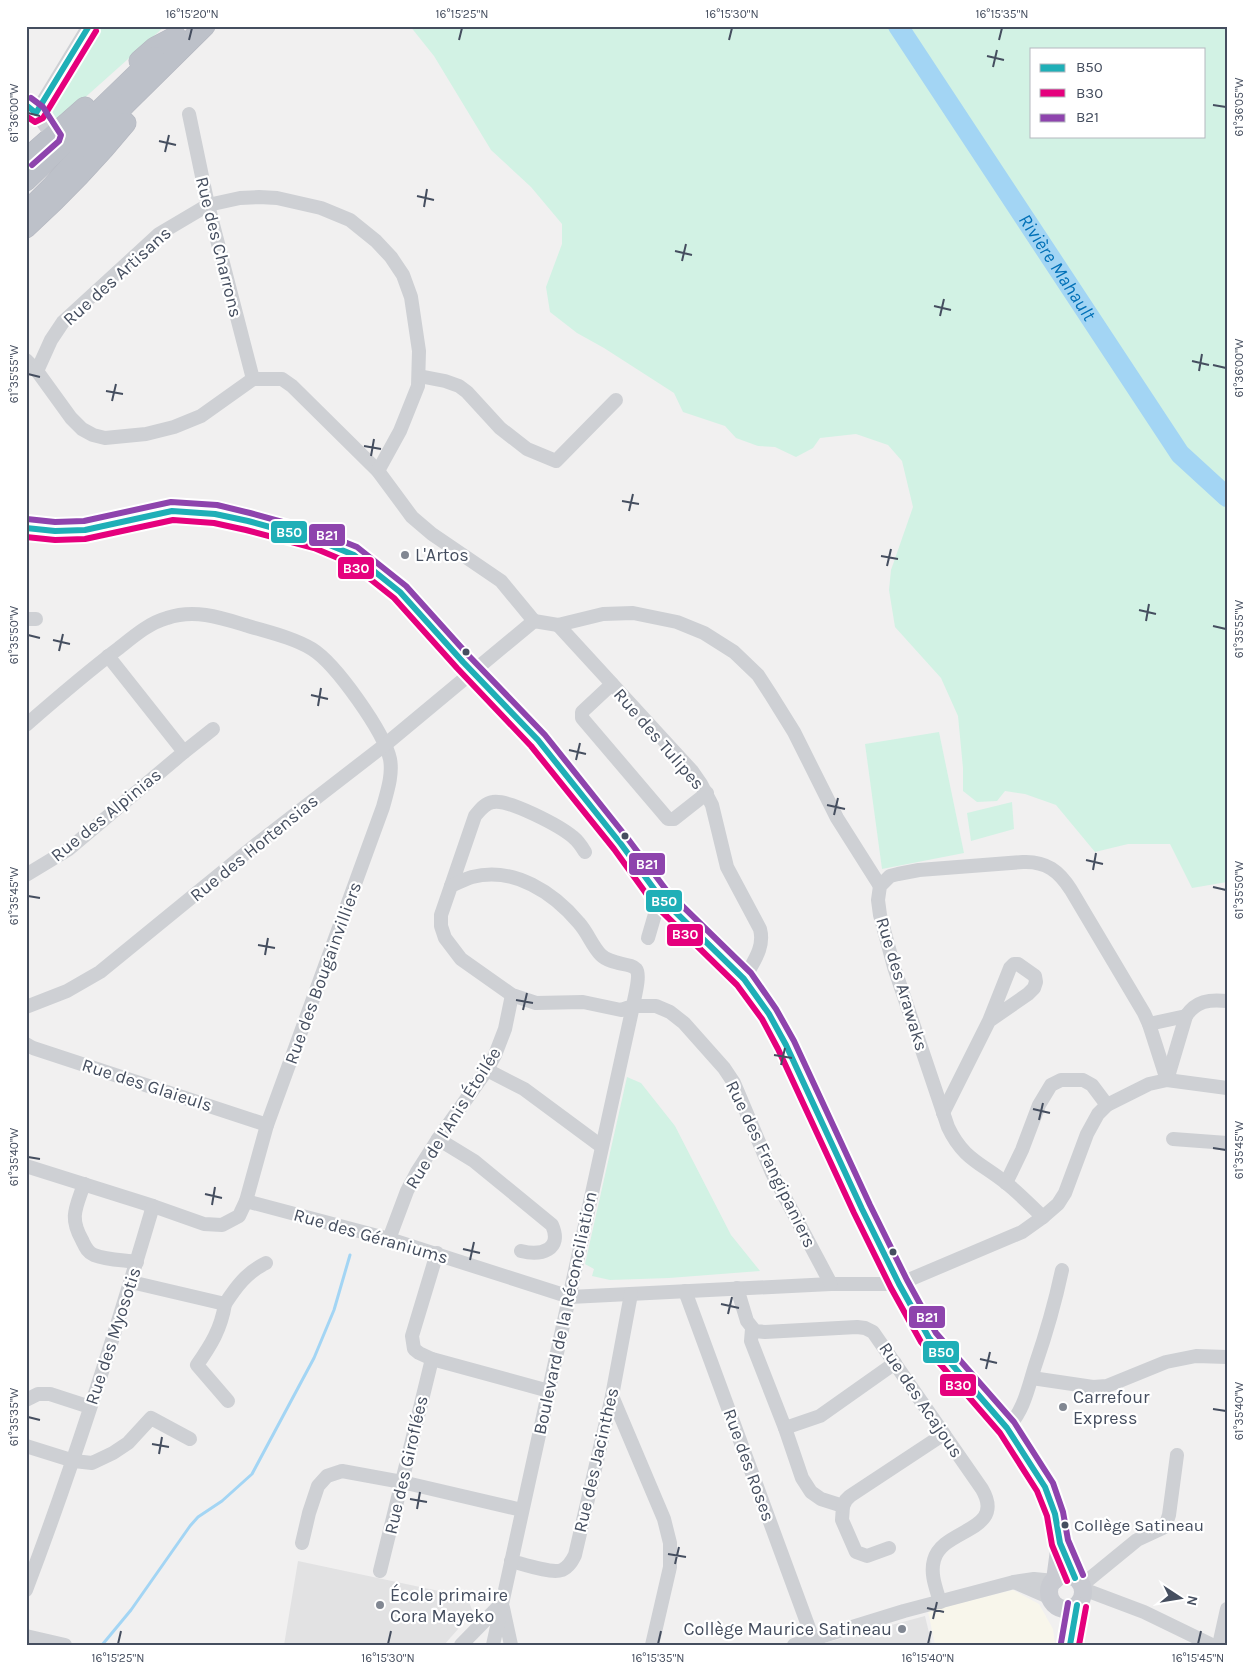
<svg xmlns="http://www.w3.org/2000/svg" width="1253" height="1671" font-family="Karla,sans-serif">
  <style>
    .commercial { fill: #f8f6eb }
    .education { fill: #e2e2e3 }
    .green { fill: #d2f2e4; fill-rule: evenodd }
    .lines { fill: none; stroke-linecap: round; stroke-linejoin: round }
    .stream { stroke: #a3d5f4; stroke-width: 3 }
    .river { stroke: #a3d5f4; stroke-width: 20 }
    .highway-casing { stroke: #b4b7c0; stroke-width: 21 }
    .minor { stroke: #ced0d4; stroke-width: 14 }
    .major { stroke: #c9cbd1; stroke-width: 18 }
    .highway { stroke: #bdc1c9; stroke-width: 20 }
    .bus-1-casing { stroke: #fff; stroke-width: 10 }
    .bus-2-casing { stroke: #fff; stroke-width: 10 }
    .bus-3-casing { stroke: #fff; stroke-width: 10 }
    .bus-1 { stroke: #1fafb7; stroke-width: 6 }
    .bus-2 { stroke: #e5007d; stroke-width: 6 }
    .bus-3 { stroke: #8e44ad; stroke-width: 6 }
    .ticks { fill: none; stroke: #454e5f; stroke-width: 2 }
    .poi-dot { fill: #818792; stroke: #fff; stroke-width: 2 }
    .bus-dot { fill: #454e5f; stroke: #fff; stroke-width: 2 }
    .labels { text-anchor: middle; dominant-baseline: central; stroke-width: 4.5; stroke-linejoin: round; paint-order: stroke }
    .bus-label { font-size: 17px; fill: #454e5f; stroke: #fff; text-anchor: start }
    .street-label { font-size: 18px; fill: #454e5f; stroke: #fff }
    .poi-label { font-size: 18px; fill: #454e5f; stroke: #fff; text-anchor: start }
    .water-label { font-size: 19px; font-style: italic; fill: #0070b7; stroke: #fff }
    .line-badge { stroke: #fff; stroke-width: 2 }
    .badge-label { font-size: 14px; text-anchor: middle; font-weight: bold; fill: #fff }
    .neatline { fill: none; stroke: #454e5f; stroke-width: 2 }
    .ticks-label { font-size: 12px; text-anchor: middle; fill: #454e5f }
  </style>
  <rect width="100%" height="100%" fill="#f1f0f0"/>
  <path class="commercial" d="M1013 1590 1039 1604 1053 1629 1055 1645H935L928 1611Z"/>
  <g class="education">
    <path d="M298 1561 467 1597 473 1612 444 1645H284Z"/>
    <path d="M925 1616 932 1645H820L828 1642Z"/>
  </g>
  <g class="green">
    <path d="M101 26H165L62 118C56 121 53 121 48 116L50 109Z"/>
    <path d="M410 26H1227V882L1192 888 1170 844H1128L1095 852 1056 805 1025 794 1005 791 997 801 977 802 963 791V768L958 716 941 678 895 627 889 590 891 570 913 507 902 461 888 445 856 434 820 438 813 448 796 457 775 447 758 446 736 438 725 426 683 412 674 393 604 348 577 333 550 312 546 287 562 244V224L531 187 491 150 434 56ZM1032 49H1204V136H1032Z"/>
    <path d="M939 732 964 853 882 869 865 744Z"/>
    <path d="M1012 802 1014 829 971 841 967 813Z"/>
    <path d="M627 1077 641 1083 675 1126 731 1235 760 1271 669 1278 610 1280 592 1276 594 1269 585 1264Z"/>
  </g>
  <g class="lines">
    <path class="stream" d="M102 1645 131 1610 190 1526 198 1517 222 1501 252 1474 314 1358 334 1310 350 1255"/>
    <path class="river" id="s1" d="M898 26 1180 454 1227 497"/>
    <g class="highway-casing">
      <g id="highway">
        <path d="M139 61 155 47 176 36"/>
        <path d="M26 159 85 107"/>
        <path d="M26 181 154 57"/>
        <path d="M26 212 51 187 126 104 205 26"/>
        <path d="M26 228C62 195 95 161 126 123"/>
      </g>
    </g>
    <g class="minor">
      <path d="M26 105 36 113 52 135"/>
      <path d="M36 113 89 26"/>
      <path d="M189 114 208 205 253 379"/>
      <path d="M26 360 37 371 71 418 82 429 93 435 105 438 146 434 174 427 201 416 253 379H282L292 386 378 471 412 517 432 534 501 581 534 621"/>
      <path d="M37 371 51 340 63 322 159 234 208 205 240 198 259 197 277 198 321 208 350 220 376 241 391 257 403 275 411 297 419 351 418 386 400 431 378 471"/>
      <path d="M419 376 445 381 459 386 467 392 500 428 527 449 556 461 616 400"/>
      <path d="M26 619H36"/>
      <path d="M558 625 692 771 701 784 712 805 727 867 760 929C765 948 753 962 744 979"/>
      <path d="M612 684 582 712V718L668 819H674L707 793"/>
      <path d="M26 725C57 698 87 672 119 648 134 636 149 623 167 618 194 609 219 617 245 625 267 632 292 637 312 649 336 664 384 732 390 759 393 775 387 792 383 807L267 1125 246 1201 239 1216 222 1225 204 1224 153 1206 26 1166"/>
      <path d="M184 752 213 729"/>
      <path d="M26 875 69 849 184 752 108 656"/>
      <path d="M451 886 475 816C480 810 485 803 493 802 509 799 560 826 573 837 578 841 582 847 585 852"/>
      <path d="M648 938 660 897"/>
      <path d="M26 1007 67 991 100 972 258 843 386 744 534 621 558 625 603 614 633 613 677 622 704 633 734 652 758 675 771 695 794 732 837 818 880 886"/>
      <path d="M1149 1024 1186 1016"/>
      <path d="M26 1044 33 1048 267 1125"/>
      <path d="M487 1070 524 1089 601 1146"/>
      <path d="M1167 1080 1186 1016C1196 1001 1209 999 1227 1001"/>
      <path d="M943 1113 989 1021 1028 994 1034 988 1036 982 1035 976 1018 964H1014L1010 968 989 1021"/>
      <path d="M438 1139 474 1161 552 1225C563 1250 541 1256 521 1251"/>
      <path d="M1173 1139 1227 1143"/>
      <path d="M1006 1183 1022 1150 1039 1105 1051 1085 1061 1080H1083L1092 1085 1107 1105"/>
      <path d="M84 1184C76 1208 69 1217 82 1240 85 1246 87 1252 94 1255 106 1260 123 1260 137 1262"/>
      <path d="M246 1201 389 1239 570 1297 831 1284H899L1022 1232 1043 1217 1058 1204 1065 1193 1087 1134 1098 1114 1107 1105 1149 1084 1167 1080 1227 1088"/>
      <path d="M1043 1217C1031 1206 1019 1193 1006 1183 981 1163 963 1159 948 1127L894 967 880 915 878 900 880 886 890 876 898 874 919 870 1023 862C1046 861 1059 871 1071 890L1144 1013 1149 1024 1167 1080"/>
      <path d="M389 1239 407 1191 417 1172 438 1139 487 1070 495 1055 505 1029 512 995"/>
      <path d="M437 1253 412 1336 414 1349 419 1353 432 1359 549 1391"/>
      <path d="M131 1282 225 1304C236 1287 247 1272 266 1263"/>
      <path d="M737 1288 747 1321 755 1331 765 1332 857 1327 865 1328 873 1332 982 1489C1007 1532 942 1528 934 1560 930 1574 936 1588 940 1602"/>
      <path d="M685 1291 813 1639"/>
      <path d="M225 1304C221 1329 211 1345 197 1365L228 1401"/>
      <path d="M752 1329 751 1341 785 1428 802 1478 811 1492 821 1499 843 1506 842 1520 856 1552 867 1556 889 1548"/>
      <path d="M1032 1378 1093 1387 1107 1386 1166 1362 1196 1356 1227 1357"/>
      <path d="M612 1396 664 1519 670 1543V1567L652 1645"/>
      <path d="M26 1400 38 1394H50L90 1407"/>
      <path d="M785 1428 820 1416 895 1363"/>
      <path d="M1007 1428C1024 1411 1028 1388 1035 1366 1046 1334 1055 1303 1062 1270"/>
      <path d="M26 1446 74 1461 92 1463 113 1453 128 1443 151 1418 190 1439"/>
      <path d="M843 1506 846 1500 850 1496 944 1434"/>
      <path d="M302 1543 309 1513 318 1486 327 1476 342 1471 402 1482 522 1510"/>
      <path d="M511 1561C523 1564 551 1574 562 1570 569 1567 572 1561 575 1555L612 1396 631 1294"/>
      <path d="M380 1571 432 1359"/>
      <path d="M1014 1582 1051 1598"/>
      <path d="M1082 1585 1137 1540 1165 1527 1169 1515 1177 1455"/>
      <path d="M1083 1589 1144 1612 1212 1645"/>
      <path d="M26 1590C74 1464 115 1335 153 1206"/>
      <path d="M503 1608 511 1645"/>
      <path d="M26 1636 65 1645"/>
      <path d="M461 1645 502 1603"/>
      <path d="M493 1645 633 1006C634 999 641 975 636 969 631 963 611 965 601 955 592 946 588 933 579 923 554 893 514 866 472 877 465 879 458 883 451 886L441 915V926L445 938 461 959 512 995 536 1003 583 1002 621 1010 633 1006H656L670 1012 684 1023 724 1068 734 1083 772 1173 831 1284"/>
      <path d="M794 1645 904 1611 1014 1582 1034 1579 1054 1581"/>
      <path d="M1219 1645 1227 1609"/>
    </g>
    <g class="major">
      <path d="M26 528 55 531 85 530 172 511 215 514 248 521 317 540 354 555 400 592 463 662 538 740 621 844 660 897 744 979 769 1014 786 1045 862 1209 899 1284 929 1338 1007 1428 1045 1487 1055 1514 1060 1543 1055 1580"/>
      <circle cx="1066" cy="1592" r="17"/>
      <path d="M1070 1645 1077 1605"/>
    </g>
    <use href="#highway" class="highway"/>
    <g class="bus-1-casing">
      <g id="bus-1">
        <path d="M26 105 36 113 89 26"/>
        <path d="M26 528 55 531 85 530 172 511 215 514 248 521 317 540 354 555 400 592 463 662 538 740 621 844 660 897 744 979 769 1014 786 1045 862 1209 899 1284 929 1338 1007 1428 1045 1487 1055 1514 1060 1543 1075 1578"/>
        <path d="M1070 1645 1077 1605"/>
      </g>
    </g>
    <g class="bus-2-casing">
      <g id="bus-2">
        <path d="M26 116 35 122 43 118 96 31"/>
        <path d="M26 537 55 540 85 539 173 520 214 523 246 530 314 548 350 563 394 598 457 668 531 746 614 849 653 903 737 985 762 1019 778 1049 854 1213 891 1288 921 1342 1000 1433 1037 1491 1047 1516 1052 1545 1067 1581"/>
        <path d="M1079 1645 1086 1607"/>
      </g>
    </g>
    <g class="bus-3-casing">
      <g id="bus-3">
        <path d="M31 98 43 107 61 135 59 141 32 165"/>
        <path d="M27 519 55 522 84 521 171 502 217 505 250 513 319 532 357 547 406 586 469 656 545 735 628 839 667 891 751 973 776 1009 794 1041 870 1205 907 1280 936 1333 1014 1422 1053 1483 1063 1512 1068 1540 1083 1575"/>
        <path d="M1061 1643 1068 1603"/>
      </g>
    </g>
    <use href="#bus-1" class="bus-1"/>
    <use href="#bus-2" class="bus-2"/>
    <use href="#bus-3" class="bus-3"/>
  </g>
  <path class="ticks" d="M189 40 192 28M459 40 462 28M729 40 732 28M999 40 1002 28M987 56 1004 60M993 67 997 50M1213 105 1226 107M28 113 40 116M159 141 176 145M165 152 169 135M417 196 434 200M424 207 427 189M675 251 692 255M682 261 686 244M934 306 951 310M940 316 944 299M1192 361 1209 365M1213 365 1226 368M1199 371 1202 354M28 374 40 377M106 391 123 394M112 401 116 384M364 446 381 449M371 456 374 439M622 501 639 504M629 511 633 494M881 556 898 559M887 566 891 549M1139 610 1156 614M1146 621 1149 604M1213 626 1226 629M28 635 40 638M53 640 70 644M59 651 63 634M311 695 328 699M318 706 321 688M569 750 586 754M576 760 580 743M827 805 845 809M834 815 838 798M1086 860 1103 864M1093 870 1096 853M1213 887 1226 890M28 896 40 898M258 945 275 948M265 955 268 938M516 1000 533 1003M523 1010 527 993M774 1055 792 1058M781 1065 785 1048M1033 1109 1050 1113M1039 1120 1043 1103M1213 1148 1226 1150M28 1157 40 1159M205 1194 222 1198M212 1205 215 1187M463 1249 480 1253M470 1260 474 1242M721 1304 739 1308M728 1314 732 1297M980 1359 997 1363M986 1369 990 1352M1213 1409 1226 1411M28 1417 40 1420M152 1444 169 1447M159 1454 162 1437M410 1499 427 1502M417 1509 420 1492M668 1554 686 1557M675 1564 679 1547M927 1608 944 1612M933 1619 937 1602M118 1644 121 1631M388 1644 391 1631M658 1644 661 1631M928 1644 931 1631M1198 1644 1201 1631"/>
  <g class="poi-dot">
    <circle cx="405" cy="555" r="5"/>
    <circle cx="1063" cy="1407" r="5"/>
    <circle cx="380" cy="1605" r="5"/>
    <circle cx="902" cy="1629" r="5"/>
  </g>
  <g class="bus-dot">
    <circle cx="466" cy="652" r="4.5"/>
    <circle cx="625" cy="836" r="4.5"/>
    <circle cx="893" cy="1252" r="4.5"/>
    <circle cx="1065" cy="1525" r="4.5"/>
  </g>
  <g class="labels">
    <g class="bus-label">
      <text x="1074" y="1525">Collège Satineau</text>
    </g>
    <g class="street-label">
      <text transform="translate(219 247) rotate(76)">Rue des Charrons</text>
      <text transform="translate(117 276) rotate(-42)">Rue des Artisans</text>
      <text transform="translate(659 739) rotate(49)">Rue des Tulipes</text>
      <text transform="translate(106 815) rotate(-39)">Rue des Alpinias</text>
      <text transform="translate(254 848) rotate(-39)">Rue des Hortensias</text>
      <text transform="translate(323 973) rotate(-70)">Rue des Bougainvilliers</text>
      <text transform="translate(902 984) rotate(73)">Rue des Arawaks</text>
      <text transform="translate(147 1085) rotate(18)">Rue des Glaieuls</text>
      <text transform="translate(453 1118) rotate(-58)">Rue de l'Anis Étoilée</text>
      <text transform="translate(771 1164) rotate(64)">Rue des Frangipaniers</text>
      <text transform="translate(371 1236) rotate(16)">Rue des Géraniums</text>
      <text transform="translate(565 1313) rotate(-78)">Boulevard de la Réconciliation</text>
      <text transform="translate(113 1336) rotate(-72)">Rue des Myosotis</text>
      <text transform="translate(921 1400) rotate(56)">Rue des Acajous</text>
      <text transform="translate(596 1460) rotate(-77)">Rue des Jacinthes</text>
      <text transform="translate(406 1465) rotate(-77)">Rue des Giroflées</text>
      <text transform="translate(749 1465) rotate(70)">Rue des Roses</text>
    </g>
    <g class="poi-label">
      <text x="415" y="555">L'Artos</text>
      <text x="1073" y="1397">Carrefour<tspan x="1073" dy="21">Express</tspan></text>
      <text x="390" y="1595">École primaire<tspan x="390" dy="21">Cora Mayeko</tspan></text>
      <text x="892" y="1629" text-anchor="end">Collège Maurice Satineau</text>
    </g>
    <g class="water-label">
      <text stroke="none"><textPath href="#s1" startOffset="289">Rivière Mahault</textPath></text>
    </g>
  </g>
  <g class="line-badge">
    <rect x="270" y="520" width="38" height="24" rx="5" fill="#1fafb7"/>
    <rect x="308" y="523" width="38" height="24" rx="5" fill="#8e44ad"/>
    <rect x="337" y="556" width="38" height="24" rx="5" fill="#e5007d"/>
    <rect x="628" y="852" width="38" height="24" rx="5" fill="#8e44ad"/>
    <rect x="645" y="889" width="38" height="24" rx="5" fill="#1fafb7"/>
    <rect x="666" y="923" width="38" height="24" rx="5" fill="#e5007d"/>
    <rect x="908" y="1305" width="38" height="24" rx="5" fill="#8e44ad"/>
    <rect x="922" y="1340" width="38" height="24" rx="5" fill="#1fafb7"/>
    <rect x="939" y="1373" width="38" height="24" rx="5" fill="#e5007d"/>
  </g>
  <g class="badge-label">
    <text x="289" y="537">B50</text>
    <text x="327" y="540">B21</text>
    <text x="356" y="573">B30</text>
    <text x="647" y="869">B21</text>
    <text x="664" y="906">B50</text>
    <text x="685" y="939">B30</text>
    <text x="927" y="1322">B21</text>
    <text x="941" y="1357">B50</text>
    <text x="958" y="1390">B30</text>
  </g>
  <rect width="1253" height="1671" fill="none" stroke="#ffffff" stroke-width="55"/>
  <rect x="1030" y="48" width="175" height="90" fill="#ffffff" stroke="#b5b8bf"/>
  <rect x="1040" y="64" width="25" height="8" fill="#1fafb7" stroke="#b5b8bf"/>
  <text x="1076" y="72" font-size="15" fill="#454e5f">B50</text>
  <rect x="1040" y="89" width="25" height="8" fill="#e5007d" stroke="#b5b8bf"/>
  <text x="1076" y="98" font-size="15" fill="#454e5f">B30</text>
  <rect x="1040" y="114" width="25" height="8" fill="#8e44ad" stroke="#b5b8bf"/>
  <text x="1076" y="122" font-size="15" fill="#454e5f">B21</text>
  <g transform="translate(1180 1598) rotate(102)" stroke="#ffffff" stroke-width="4" paint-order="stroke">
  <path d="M0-4L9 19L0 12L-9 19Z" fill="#454e5f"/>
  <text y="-8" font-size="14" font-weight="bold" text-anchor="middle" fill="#454e5f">N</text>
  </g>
  <rect x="28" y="28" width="1198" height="1616" class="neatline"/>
  <g class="ticks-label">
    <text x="192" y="18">16°15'20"N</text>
    <text x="462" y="18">16°15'25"N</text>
    <text x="732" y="18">16°15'30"N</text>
    <text x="1002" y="18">16°15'35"N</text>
    <text transform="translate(1239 107) rotate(-90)" y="4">61°36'05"W</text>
    <text transform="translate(14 113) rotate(-90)" y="4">61°36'00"W</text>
    <text transform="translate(1239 368) rotate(-90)" y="4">61°36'00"W</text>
    <text transform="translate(14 374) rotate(-90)" y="4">61°35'55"W</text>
    <text transform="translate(1239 629) rotate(-90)" y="4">61°35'55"W</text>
    <text transform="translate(14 635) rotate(-90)" y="4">61°35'50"W</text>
    <text transform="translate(1239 890) rotate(-90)" y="4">61°35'50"W</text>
    <text transform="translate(14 896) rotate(-90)" y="4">61°35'45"W</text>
    <text transform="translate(1239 1150) rotate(-90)" y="4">61°35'45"W</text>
    <text transform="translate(14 1157) rotate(-90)" y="4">61°35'40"W</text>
    <text transform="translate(1239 1411) rotate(-90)" y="4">61°35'40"W</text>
    <text transform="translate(14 1417) rotate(-90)" y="4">61°35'35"W</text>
    <text x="118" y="1662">16°15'25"N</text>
    <text x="388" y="1662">16°15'30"N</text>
    <text x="658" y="1662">16°15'35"N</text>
    <text x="928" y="1662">16°15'40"N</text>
    <text x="1198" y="1662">16°15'45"N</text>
  </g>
</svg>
